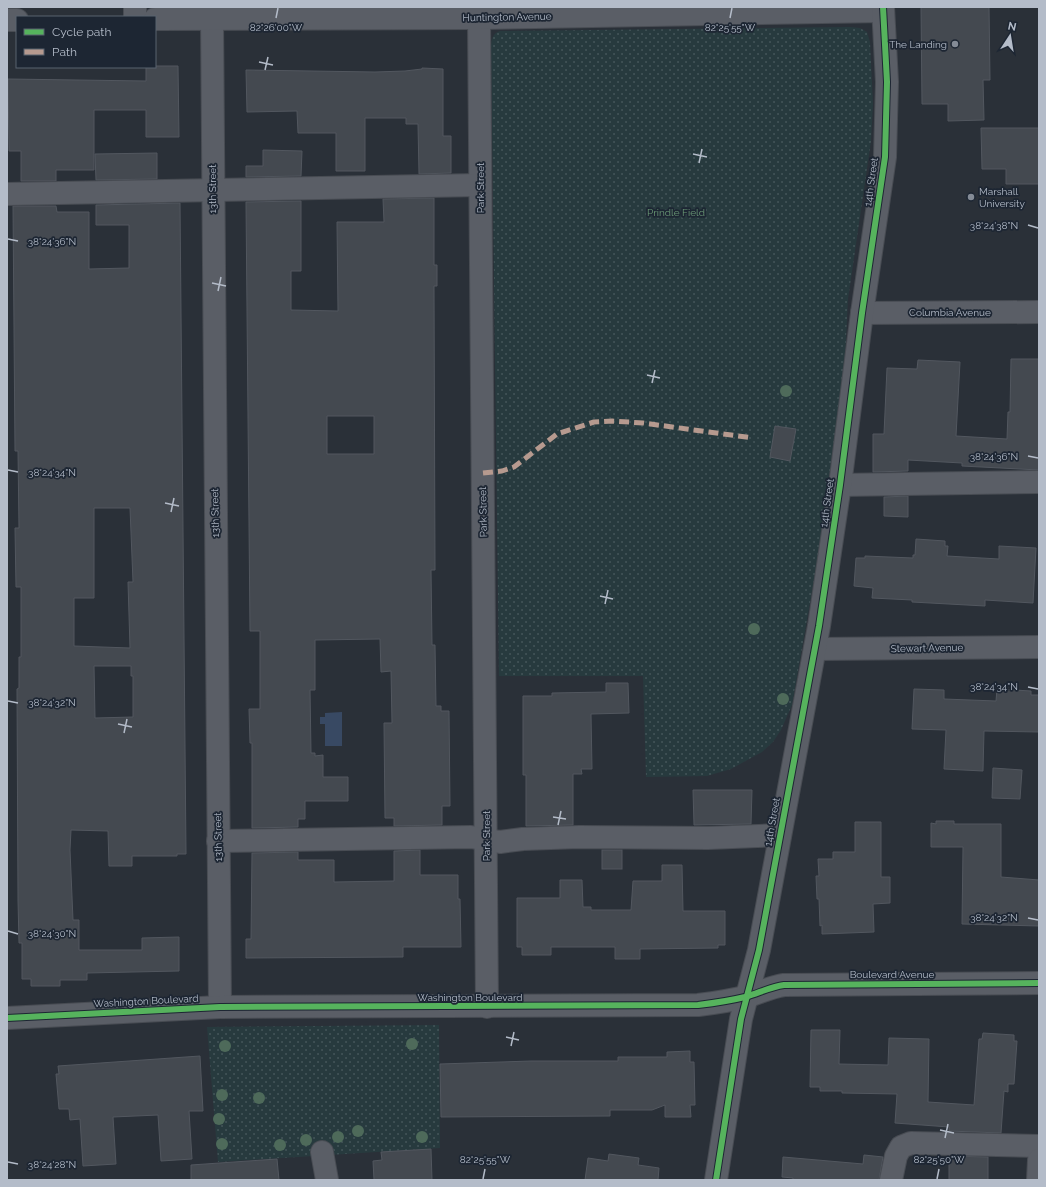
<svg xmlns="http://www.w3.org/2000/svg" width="1046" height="1187" font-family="Raleway,sans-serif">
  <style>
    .park { fill: url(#park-dots) }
    .water { fill: #384963 }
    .building { fill: #444950; stroke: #52575f; fill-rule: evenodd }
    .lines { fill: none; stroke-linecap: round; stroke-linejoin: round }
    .minor-casing { stroke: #484c53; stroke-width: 24 }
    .minor { stroke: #5a5e66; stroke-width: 22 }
    .quiet { stroke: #b69a8f; stroke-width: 5; stroke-dasharray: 10 5; stroke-linecap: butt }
    .cycleway-casing { stroke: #1d2633; stroke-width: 8 }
    .cycleway { stroke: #56b35d; stroke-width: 6 }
    .tree { fill: #4e6a5a }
    .ticks { fill: none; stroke: #b4bcc9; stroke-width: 1.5 }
    .poi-dot { fill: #848b96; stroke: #1d2633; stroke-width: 1.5 }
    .labels { text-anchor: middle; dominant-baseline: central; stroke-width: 3.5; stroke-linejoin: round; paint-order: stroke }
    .street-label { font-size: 10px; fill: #b4bcc9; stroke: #1d2633 }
    .poi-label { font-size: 10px; fill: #b4bcc9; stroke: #1d2633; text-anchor: end }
    .park-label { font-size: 10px; fill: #6b9a76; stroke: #1d2633 }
    .ticks-label { font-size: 10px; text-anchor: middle; fill: #b4bcc9; stroke: #1d2633; stroke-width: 3.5; stroke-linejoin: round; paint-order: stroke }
  </style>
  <defs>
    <pattern id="park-dots" width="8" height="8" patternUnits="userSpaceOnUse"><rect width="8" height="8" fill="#273a3e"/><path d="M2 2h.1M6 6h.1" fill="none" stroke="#445559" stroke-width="1.8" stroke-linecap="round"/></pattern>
  </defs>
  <rect width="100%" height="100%" fill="#2a3038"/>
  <g class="park">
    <path d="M850 27 860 28 867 32 870 42 873 104 871 141 848 299 845 360 820 546 792 705 781 730 773 742 762 752 731 769 707 776 646 777 643 676H499L491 45C492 38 493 33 500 31Z"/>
    <path d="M439 1025 440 1148 218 1162 207 1027Z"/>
  </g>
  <path class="water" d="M342 712V746H325V724H320V717H325V713Z"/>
  <g class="building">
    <path d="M921 7H989L990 80H983L984 120 948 121V104H922Z"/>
    <path d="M155 66H178L179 137H146V110H94V170H56V181H21V151H9L8 79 146 81V67Z"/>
    <path d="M422 68 443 69V136H451V173L419 174 418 124H406V118H365V171H336V133H298L297 111 247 112 246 70 375 72 405 71 422 69Z"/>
    <path d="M981 128H1039V184H1006V169H982Z"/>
    <path d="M263 150 302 151 301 176 246 177V166H263Z"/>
    <path d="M157 153V179L96 180 95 154Z"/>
    <path d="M434 198V265H437V286H434L435 570H431L432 645H435L436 706H441V711H449L450 806H442V825L394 826V818H385L384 723H392L391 671 381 672 380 639 315 640V690H310L311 753H315V756L323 755V777H348V801H305V819H298V827L252 828V743H250L249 709H260V631H250L246 202 301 201V271H291V310L338 311 337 222H384L383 199ZM327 416H374V454H327Z"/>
    <path d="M180 203 186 854H177V856H132V866H109L108 831 71 830 70 850 73 920H79V950H142V938L179 937V971L87 973V980H60V986H31V979H22V943H19L18 900 17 689 19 688V657H21V587H16L15 528H19L18 451H15L13 206H56L57 212H89V269L129 268V225H96V205ZM94 508H130L133 582H128L130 648 74 646V598H94ZM94 666H131V676H133V717L95 718Z"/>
    <path d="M1011 359H1039V470L962 466V463L908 460V471L873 472V434H884L887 368 917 369 918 360 960 362 956 436 1007 439 1008 412H1010Z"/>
    <path d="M775 426 796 429 790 461 770 457Z"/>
    <path d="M908 496V517L884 516V497Z"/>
    <path d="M916 539 945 541V546H948L947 556 999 559V546L1036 548 1033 603 985 600V606L912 602V600L872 598 873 588 854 586 856 558H865V556L913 558V555H915Z"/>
    <path d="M606 683H628L629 713 591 714 592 769H581L582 774H573V825L526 826V775H523V696H552V693L606 692Z"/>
    <path d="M914 689 944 690V699L996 701 997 689 1031 691V695H1039V732L984 731 983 771 944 769 946 730 912 729Z"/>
    <path d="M993 768 1022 770 1020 799 992 798Z"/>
    <path d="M693 790H752L751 824 694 825Z"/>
    <path d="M936 821H954V824H1001V877L1039 880V926L962 924 963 847H931V823L936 824Z"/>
    <path d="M855 822H881V877H890V903L873 904 874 932 822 934V925L820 926 819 899H817L816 876H819L818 859H833V852H855Z"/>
    <path d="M420 850V875H458V899H460L461 947H403V957L246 958V939H251L252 853 298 852V860H334V882L394 881V851Z"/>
    <rect x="602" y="850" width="20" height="19"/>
    <path d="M662 865H682L683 911H725V945H718V948L640 949V959H615V947H551V955H522V947H517V898H560V880H582L583 907H591V910H631L633 881H662Z"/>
    <path d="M811 1030H840L839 1064 888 1065 889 1038 929 1039 928 1102 974 1105 979 1039H982L983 1033 1014 1035V1041H1017L1014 1084H1008V1092L1004 1091 1001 1133 949 1131V1127L895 1123 897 1094 842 1093V1091H820V1087H810Z"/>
    <path d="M690 1051V1062H694L695 1105H690L691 1117H665V1105L652 1110H610V1116L441 1117 440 1064 531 1061H618V1057H667V1052Z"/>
    <path d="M200 1056 203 1111H189L192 1159 161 1161 158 1115 113 1117 116 1164 83 1166 80 1119 70 1120 69 1109H59L56 1074H59L58 1066Z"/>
    <path d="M431 1149 432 1180H374L373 1161 382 1160 381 1152Z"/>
    <path d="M609 1154 639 1158 638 1165 659 1168 658 1180H585L588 1158 608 1161Z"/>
    <path d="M864 1155 883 1157 879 1180H793V1178L782 1177 783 1157 863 1164Z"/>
    <path d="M949 1156 988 1157V1180H949Z"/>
    <path d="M277 1159 279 1180H191V1165Z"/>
  </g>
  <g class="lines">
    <g class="minor-casing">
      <g id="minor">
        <path d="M135 17V7"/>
        <path d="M212 18 220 1007"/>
        <path d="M479 18 487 1007"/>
        <path d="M155 19 479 18 883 11"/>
        <path d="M7 20H17"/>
        <path d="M7 194 479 185"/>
        <path d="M862 313 1039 312"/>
        <path d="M840 485 1039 482"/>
        <path d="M815 649 1039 647"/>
        <path d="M218 841 471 837 500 842 523 839 579 837 708 838 780 835"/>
        <path d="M7 1018 220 1007 698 1005C714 1003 729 1001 745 997 759 993 770 987 784 985L1039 983"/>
        <path d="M322 1152 327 1180"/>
        <path d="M716 1180 741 1019 759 950 819 626 840 485 862 313 885 157 887 82 883 7"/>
        <path d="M891 1180 896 1156 901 1147 911 1143 1039 1146"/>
        <path d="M1038 1180 1039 1160"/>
      </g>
    </g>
    <use href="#minor" class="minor"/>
    <path class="quiet" d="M483 473 502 471 514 467 557 434 594 422 612 421 643 423 753 438"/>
    <g class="cycleway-casing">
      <g id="cycleway">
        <path d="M7 1018 220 1007 698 1005C714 1003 729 1001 745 997 759 993 770 987 784 985L1039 983"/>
        <path d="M716 1180 741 1019 759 950 819 626 840 485 862 313 885 157 887 82 883 7"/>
      </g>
    </g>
    <use href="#cycleway" class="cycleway"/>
  </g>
  <g class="tree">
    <circle cx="786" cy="391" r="6"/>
    <circle cx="754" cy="629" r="6"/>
    <circle cx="783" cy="699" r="6"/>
    <circle cx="412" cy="1044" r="6"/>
    <circle cx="225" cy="1046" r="6"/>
    <circle cx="222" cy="1095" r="6"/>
    <circle cx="259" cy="1098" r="6"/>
    <circle cx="219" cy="1119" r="6"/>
    <circle cx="358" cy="1131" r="6"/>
    <circle cx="338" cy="1137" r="6"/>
    <circle cx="422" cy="1137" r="6"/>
    <circle cx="306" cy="1140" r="6"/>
    <circle cx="222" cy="1144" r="6"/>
    <circle cx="280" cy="1145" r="6"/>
  </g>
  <path class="ticks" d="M276 18 278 8M730 18 732 8M259 62 273 65M265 70 268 57M693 154 707 157M699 163 702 149M1028 225 1038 228M8 239 18 241M212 283 226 286M218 291 221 277M647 375 660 378M652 383 655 370M1028 456 1038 458M8 470 18 472M165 503 179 506M171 512 174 498M600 596 613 599M605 604 608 590M1028 687 1038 689M8 701 18 703M118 724 132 727M124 733 127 719M553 817 566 819M558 825 561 811M1028 918 1038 920M8 931 18 934M506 1037 519 1040M511 1046 514 1032M940 1130 954 1133M945 1138 948 1124M8 1162 18 1164M483 1179 485 1169M937 1179 939 1169"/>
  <g class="poi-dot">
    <circle cx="955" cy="44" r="4"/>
    <circle cx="971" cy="197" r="4"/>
  </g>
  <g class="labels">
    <g class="street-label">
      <text transform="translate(507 17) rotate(-1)">Huntington Avenue</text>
      <text transform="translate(871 182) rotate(-82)">14th Street</text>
      <text transform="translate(480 188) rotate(-90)">Park Street</text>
      <text transform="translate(212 189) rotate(-90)">13th Street</text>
      <text x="950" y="312">Columbia Avenue</text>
      <text transform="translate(827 503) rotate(-82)">14th Street</text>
      <text transform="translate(483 512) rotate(-91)">Park Street</text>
      <text transform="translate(215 513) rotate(-91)">13th Street</text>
      <text transform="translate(927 648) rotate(-1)">Stewart Avenue</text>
      <text transform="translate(772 822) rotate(-80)">14th Street</text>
      <text transform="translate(486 836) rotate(-90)">Park Street</text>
      <text transform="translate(218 837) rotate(-91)">13th Street</text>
      <text x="892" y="974">Boulevard Avenue</text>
      <text x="470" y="997">Washington Boulevard</text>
      <text transform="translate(146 1001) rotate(-3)">Washington Boulevard</text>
    </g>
    <g class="poi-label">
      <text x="947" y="44">The Landing</text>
      <text x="979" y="191" text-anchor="start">Marshall<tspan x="979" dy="12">University</tspan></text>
    </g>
    <g class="park-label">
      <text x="676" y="212">Prindle Field</text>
    </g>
  </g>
  <g class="ticks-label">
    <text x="276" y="31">82°26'00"W</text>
    <text x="730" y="31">82°25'55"W</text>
    <text x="994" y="229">38°24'38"N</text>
    <text x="52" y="245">38°24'36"N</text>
    <text x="994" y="460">38°24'36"N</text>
    <text x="52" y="476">38°24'34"N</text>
    <text x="994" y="690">38°24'34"N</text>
    <text x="52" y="706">38°24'32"N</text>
    <text x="994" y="921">38°24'32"N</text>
    <text x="52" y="937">38°24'30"N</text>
    <text x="485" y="1163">82°25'55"W</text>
    <text x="939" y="1163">82°25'50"W</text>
    <text x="52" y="1168">38°24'28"N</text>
  </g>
  <rect width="1046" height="1187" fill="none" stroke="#b4bcc9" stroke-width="16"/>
  <rect x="16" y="16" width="140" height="52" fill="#1d2633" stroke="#59626f"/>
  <rect x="24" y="29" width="20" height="6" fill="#56b35d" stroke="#59626f"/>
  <text x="52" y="36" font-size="12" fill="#b4bcc9">Cycle path</text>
  <rect x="24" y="49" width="20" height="6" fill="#b69a8f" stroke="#59626f"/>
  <text x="52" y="56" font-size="12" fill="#b4bcc9">Path</text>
  <g transform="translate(1010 36) rotate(12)" stroke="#1d2633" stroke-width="3" paint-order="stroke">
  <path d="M0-3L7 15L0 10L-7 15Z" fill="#b4bcc9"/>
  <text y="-6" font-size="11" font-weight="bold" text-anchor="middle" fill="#b4bcc9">N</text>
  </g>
</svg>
